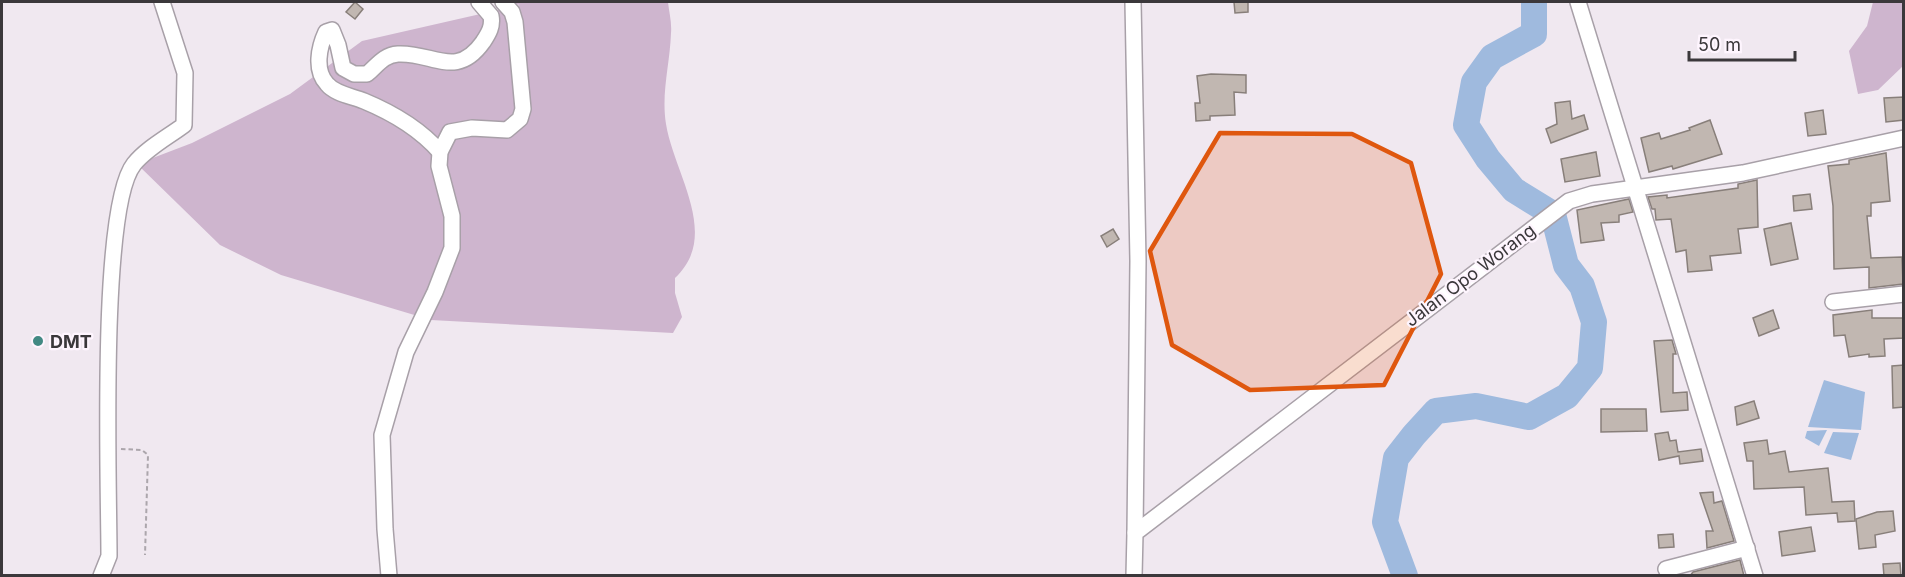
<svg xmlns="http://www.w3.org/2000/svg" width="1905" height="577" font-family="Inter,sans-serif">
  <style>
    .green { fill: #ceb5ce }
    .water { fill: #9fbade }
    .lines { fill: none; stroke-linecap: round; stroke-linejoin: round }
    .river { stroke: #9fbade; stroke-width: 26 }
    .building { fill: #c1b7b1; stroke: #887f7a; stroke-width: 1.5 }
    .minor-casing { stroke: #a8a0a8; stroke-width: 18 }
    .path { stroke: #aca6ac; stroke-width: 2; stroke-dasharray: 4.5 3; stroke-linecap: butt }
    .minor { stroke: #fff; stroke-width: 15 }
    .marked { fill: #df570e; fill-opacity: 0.2; stroke: #df570e; stroke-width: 4.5; stroke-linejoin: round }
    .poi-dot { fill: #428983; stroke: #fef5fe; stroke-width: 2 }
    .labels { text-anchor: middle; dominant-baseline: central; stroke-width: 4.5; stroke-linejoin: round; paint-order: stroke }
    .street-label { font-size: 18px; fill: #3b383b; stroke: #fef5fe }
    .poi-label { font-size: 18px; font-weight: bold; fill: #3b383b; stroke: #fef5fe; text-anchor: start }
  </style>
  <rect width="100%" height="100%" fill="#f0e8f0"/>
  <g class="green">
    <path d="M506 2H668C669 12 672 23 671 33 670 64 661 93 666 124 674 174 721 235 675 278V293L682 317 673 333 431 320 281 275 220 245 137 164 192 143 290 94 362 41 520 5Z"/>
    <path d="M1873 2H1903V66L1878 90 1858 94 1849 51 1867 26Z"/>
  </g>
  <g class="water">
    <path d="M1824 380 1865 392 1861 430 1808 427Z"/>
    <path d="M1827 430 1819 446 1805 438 1807 431Z"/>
    <path d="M1833 432 1859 433 1851 460 1824 453Z"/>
  </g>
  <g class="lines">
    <path class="river" d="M1405 576 1385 522 1396 458 1414 435 1436 411 1476 406 1529 417 1567 396 1590 368 1594 322 1582 286 1566 265 1553 214 1514 190 1488 159 1466 125 1474 82 1492 57 1534 34V2"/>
  </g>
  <g class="building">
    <path d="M355 2 363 9 355 19 346 12Z"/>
    <path d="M1234 2H1248V12L1235 13Z"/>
    <path d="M1211 74 1246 75V93L1234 92 1235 115 1210 116V120L1196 121 1195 103H1200L1197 76Z"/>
    <path d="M1904 97V120L1886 122 1884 98Z"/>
    <path d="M1570 101 1572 119 1584 115 1588 129 1551 143 1546 129 1557 124 1555 103Z"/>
    <path d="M1823 110 1826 134 1808 136 1805 113Z"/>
    <path d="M1710 120 1722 154 1673 169 1672 166 1649 172 1641 138 1659 133 1661 139 1690 130 1689 128Z"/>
    <path d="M1596 152 1600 176 1565 182 1561 159Z"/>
    <path d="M1886 153 1890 201 1871 203V216H1867L1871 258 1902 257 1903 284 1869 288V267L1834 269 1833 206 1828 166 1849 164V160Z"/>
    <path d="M1757 180 1758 227 1738 229 1741 253 1710 256 1712 270 1688 272 1686 250 1676 252 1671 219 1656 220 1655 209H1652L1648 197 1667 195V198L1738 188V184Z"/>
    <path d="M1810 194 1812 209 1794 211 1793 196Z"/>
    <path d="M1629 199 1633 212 1619 215V222L1601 223 1604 240 1581 243 1577 210Z"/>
    <path d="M1791 223 1798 259 1771 265 1764 229Z"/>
    <path d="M1113 229 1119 239 1107 247 1101 236Z"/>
    <path d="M1773 310 1779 328 1759 336 1753 318Z"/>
    <path d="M1872 310V318H1904V338L1884 339 1885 356 1869 357V354L1849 357 1845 335 1834 336 1833 315Z"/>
    <path d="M1672 340 1676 354H1673V393L1687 392 1688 410 1661 412 1654 341Z"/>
    <path d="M1904 365V407L1893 408 1892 366Z"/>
    <path d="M1754 401 1759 418 1737 425 1735 407Z"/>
    <path d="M1601 409H1646L1647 431 1601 432Z"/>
    <path d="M1668 432 1670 441 1676 440 1678 452 1701 449 1703 461 1680 464 1679 456 1659 460 1655 434Z"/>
    <path d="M1767 440 1769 454 1785 451 1789 472 1828 468 1832 502 1854 501 1855 521 1838 522 1837 513 1806 515 1804 487 1754 489 1753 461H1747L1744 443Z"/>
    <path d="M1713 492 1714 503 1722 501 1734 541 1707 548 1706 531H1713L1700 493Z"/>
    <path d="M1893 511 1895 531 1875 535 1876 547 1859 549 1856 519 1877 512Z"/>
    <path d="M1811 527 1815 551 1782 556 1779 532Z"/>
    <path d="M1673 534 1674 547 1659 548 1658 535Z"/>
    <path d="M1740 560 1744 576H1690L1693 572Z"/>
    <path d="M1900 563 1901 576H1884L1883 564Z"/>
  </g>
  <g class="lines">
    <g class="minor-casing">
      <g id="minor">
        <path d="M1133 2 1138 261 1135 533"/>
        <path d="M1578 2 1755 576"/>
        <path d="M440 152C419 128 393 113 364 101 352 96 335 94 327 84 314 70 319 47 326 32L332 30 338 45 343 68 354 74H367C377 66 383 55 398 54 433 52 456 80 483 42 489 33 493 26 491 16L479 2"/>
        <path d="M1833 302 1904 294"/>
        <path d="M1666 569 1747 548"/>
        <path d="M101 576 109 556C109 487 99 208 134 164 147 148 168 137 184 125L185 73 162 2"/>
        <path d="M389 576 385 529 382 435 406 352 435 292 452 248V216L439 166 440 152 450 132 472 128 507 130 520 119 523 109 515 22 512 12 503 2"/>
        <path d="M1134 576 1135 533 1569 201 1592 194 1743 173 1904 138"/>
      </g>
    </g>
    <path class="path" d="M121 449 142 450 148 455 145 555"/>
    <use href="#minor" class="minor"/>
  </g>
  <path class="marked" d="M1220 133 1352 134 1411 163 1441 274 1384 385 1250 390 1172 345 1150 251Z"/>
  <circle class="poi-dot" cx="38" cy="341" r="6"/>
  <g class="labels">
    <g class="street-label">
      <text transform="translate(1470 275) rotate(-37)">Jalan Opo Worang</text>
    </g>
    <g class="poi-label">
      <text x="50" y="341">DMT</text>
    </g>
  </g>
  <rect width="1905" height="577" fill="none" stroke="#3b383b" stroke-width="6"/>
  <path d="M1689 51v9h106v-9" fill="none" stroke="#3b383b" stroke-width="3"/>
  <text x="1698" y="51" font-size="18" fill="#3b383b" stroke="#fef5fe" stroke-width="4.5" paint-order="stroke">50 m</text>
</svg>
